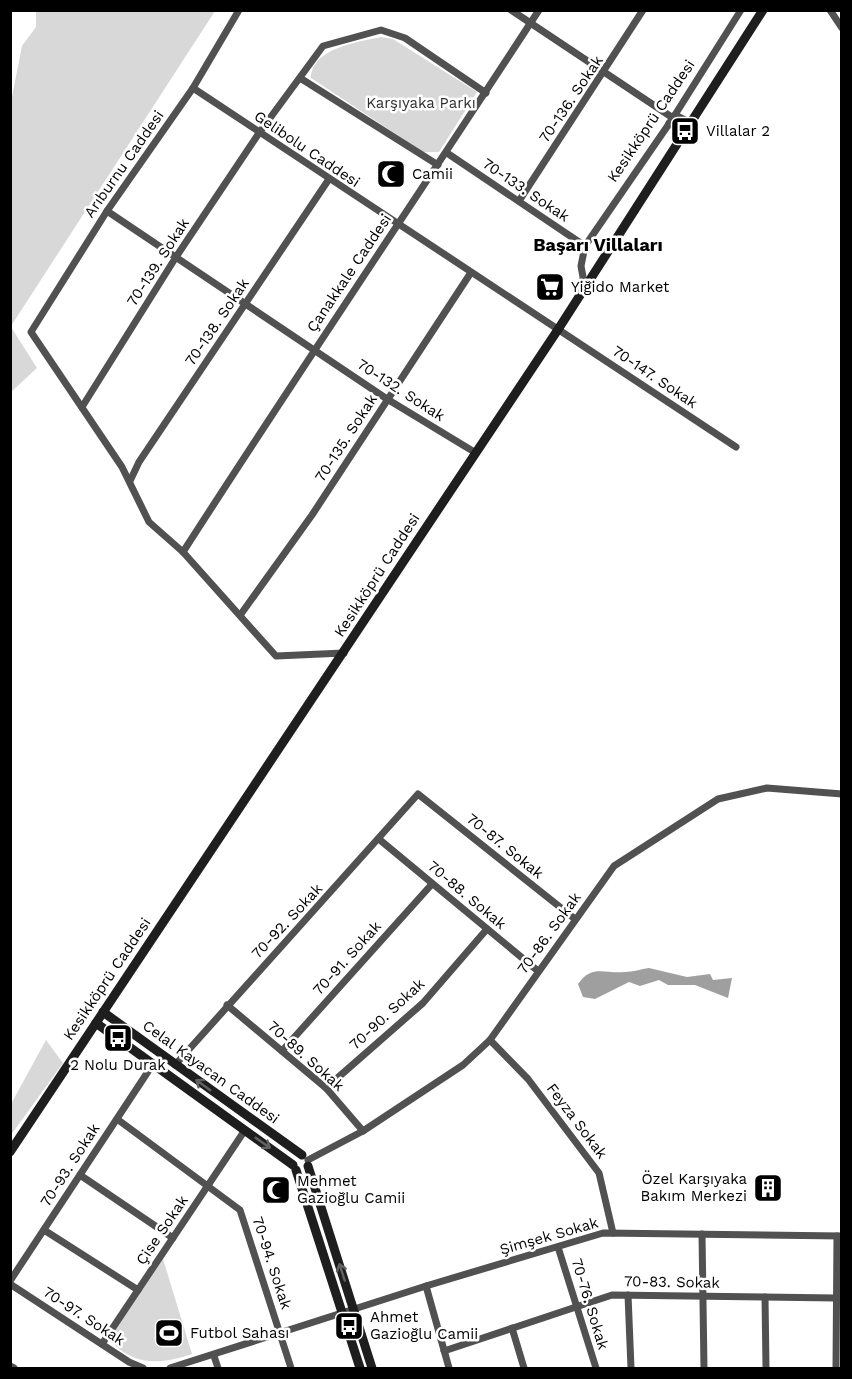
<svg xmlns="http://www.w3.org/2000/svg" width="852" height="1379" font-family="'Work Sans',sans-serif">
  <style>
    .green { fill: #d8d8d8 }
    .water { fill: #9f9f9f }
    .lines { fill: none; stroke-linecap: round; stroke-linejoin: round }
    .street { stroke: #515151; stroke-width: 7 }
    .secondary { stroke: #1e1e1e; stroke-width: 9 }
    .oneway { stroke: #626262 }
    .labels { text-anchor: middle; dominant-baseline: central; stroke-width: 5; stroke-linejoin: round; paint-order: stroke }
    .street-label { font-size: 15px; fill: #000; stroke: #fff }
    .park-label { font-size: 15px; fill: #2f2f2f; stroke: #fff }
    .poi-label { font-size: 15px; fill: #000; stroke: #fff; text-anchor: start }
    .quarter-label { font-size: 18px; font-weight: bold; fill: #000; stroke: #fff }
  </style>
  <rect width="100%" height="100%" fill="#fff"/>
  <g class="green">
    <path d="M36 11H215L11 326V102L22 46 36 27Z"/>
    <path d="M381 37 393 39 477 92 439 152H423L311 78C312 48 358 42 381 37Z"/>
    <path d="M11 327 37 368 11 392Z"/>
    <path d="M46 1040 63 1063 11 1135V1104Z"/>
    <path d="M163 1259 192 1354C160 1365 134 1366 109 1340Z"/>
  </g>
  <path class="water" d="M649 968 687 977 710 974 713 980 732 978 728 998 695 985H668L659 980 640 986 629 982 595 999 583 997 578 984C592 964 604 974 625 972 633 972 641 969 649 968Z"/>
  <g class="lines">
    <g class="street">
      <path d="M239 10 193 88 107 211 31 332 122 467 149 522 183 552 276 656 344 653"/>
      <path d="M511 10 673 118"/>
      <path d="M830 10 842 28"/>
      <path d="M300 78 438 165"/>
      <path d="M193 88 736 447"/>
      <path d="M675 115 691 123"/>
      <path d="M669 123 684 134"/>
      <path d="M447 153 585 246 581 266 585 288"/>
      <path d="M519 201 643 10"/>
      <path d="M107 211 387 399 476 453"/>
      <path d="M585 246 673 118 741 10"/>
      <path d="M82 407 176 257 259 133 323 46 381 30 405 38 486 93"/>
      <path d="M130 481 139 462 329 179"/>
      <path d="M183 552C300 370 421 191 539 10"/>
      <path d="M241 614 312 515 470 274"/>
      <path d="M380 840 538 971"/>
      <path d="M227 1005 326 1088 363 1131"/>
      <path d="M490 1040 528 1079 599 1173 613 1233"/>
      <path d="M282 1051 432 884"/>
      <path d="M175 1065 418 794 575 919"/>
      <path d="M326 1088 423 1003 487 929"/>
      <path d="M117 1119 240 1210 291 1368"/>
      <path d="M308 1160 363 1131 463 1065 490 1040 614 866 718 799 767 788 842 794"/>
      <path d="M80 1175 173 1238"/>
      <path d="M44 1230 138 1290"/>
      <path d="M702 1234 704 1368"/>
      <path d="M558 1247 596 1368"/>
      <path d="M10 1281 153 1064"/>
      <path d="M10 1284 129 1362 143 1368"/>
      <path d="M426 1286 449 1368"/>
      <path d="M628 1295 631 1368"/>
      <path d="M765 1297 766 1368"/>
      <path d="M512 1328 524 1368"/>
      <path d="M102 1344 245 1130"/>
      <path d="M444 1351 612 1295 836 1298"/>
      <path d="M214 1356 218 1368"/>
      <path d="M10 1366 14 1368"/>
      <path d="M170 1368 426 1286 603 1233 842 1236"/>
      <path d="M836 1368 837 1236"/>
    </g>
    <g class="secondary">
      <path d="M103 1012 302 1155"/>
      <path d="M96 1023 293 1165"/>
      <path d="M10 1152 559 328 763 10"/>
      <path d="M308 1166 372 1368"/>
      <path d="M296 1170 360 1368"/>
    </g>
  </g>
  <defs><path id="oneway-shaft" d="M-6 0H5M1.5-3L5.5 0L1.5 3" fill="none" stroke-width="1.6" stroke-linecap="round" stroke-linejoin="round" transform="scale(1.5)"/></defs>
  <g class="oneway">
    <use href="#oneway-shaft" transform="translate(203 1085) rotate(-144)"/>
    <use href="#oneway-shaft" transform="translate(263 1143) rotate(35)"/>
    <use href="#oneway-shaft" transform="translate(342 1272) rotate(-108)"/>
  </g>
  <defs>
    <g id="bus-square" transform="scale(1.5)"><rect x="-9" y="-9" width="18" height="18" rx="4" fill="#000" stroke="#fff"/><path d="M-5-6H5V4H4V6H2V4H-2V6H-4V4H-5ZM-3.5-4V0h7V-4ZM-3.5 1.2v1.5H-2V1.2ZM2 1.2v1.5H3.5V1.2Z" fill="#fff"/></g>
    <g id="mosque-square" transform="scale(1.5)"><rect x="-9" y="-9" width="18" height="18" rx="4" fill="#000" stroke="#fff"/><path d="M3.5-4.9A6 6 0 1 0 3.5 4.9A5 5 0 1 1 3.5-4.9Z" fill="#fff"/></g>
    <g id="supermarket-square" transform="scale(1.5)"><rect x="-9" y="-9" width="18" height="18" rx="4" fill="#000" stroke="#fff"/><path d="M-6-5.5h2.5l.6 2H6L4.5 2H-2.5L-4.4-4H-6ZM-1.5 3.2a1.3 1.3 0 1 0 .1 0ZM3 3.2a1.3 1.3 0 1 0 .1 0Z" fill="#fff"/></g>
    <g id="building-square" transform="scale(1.5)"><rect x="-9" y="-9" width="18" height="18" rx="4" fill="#000" stroke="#fff"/><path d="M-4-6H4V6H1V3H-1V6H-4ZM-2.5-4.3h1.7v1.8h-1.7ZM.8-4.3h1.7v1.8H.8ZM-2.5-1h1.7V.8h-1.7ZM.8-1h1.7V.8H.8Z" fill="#fff"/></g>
    <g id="stadium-square" transform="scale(1.5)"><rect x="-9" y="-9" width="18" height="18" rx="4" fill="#000" stroke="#fff"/><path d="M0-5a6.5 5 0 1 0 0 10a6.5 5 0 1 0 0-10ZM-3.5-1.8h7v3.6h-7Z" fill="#fff"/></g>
  </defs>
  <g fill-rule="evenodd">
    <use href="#bus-square" x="685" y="131"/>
    <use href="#mosque-square" x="391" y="174"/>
    <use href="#supermarket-square" x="550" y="287"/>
    <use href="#bus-square" x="118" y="1038"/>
    <use href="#building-square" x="768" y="1188"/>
    <use href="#mosque-square" x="276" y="1190"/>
    <use href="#bus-square" x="349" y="1326"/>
    <use href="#stadium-square" x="169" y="1333"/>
  </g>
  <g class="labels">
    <g class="street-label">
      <text transform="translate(571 99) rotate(-56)">70-136. Sokak</text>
      <text transform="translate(651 121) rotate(-56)">Kesikköprü Caddesi</text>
      <text transform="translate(307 149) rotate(34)">Gelibolu Caddesi</text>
      <text transform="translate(124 164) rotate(-55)">Arıburnu Caddesi</text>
      <text transform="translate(526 190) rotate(34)">70-133. Sokak</text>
      <text transform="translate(158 262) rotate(-57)">70-139. Sokak</text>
      <text transform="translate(349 273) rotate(-56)">Çanakkale Caddesi</text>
      <text transform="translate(217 322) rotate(-56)">70-138. Sokak</text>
      <text transform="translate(655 377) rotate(34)">70-147. Sokak</text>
      <text transform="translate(401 390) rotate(33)">70-132. Sokak</text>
      <text transform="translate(346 438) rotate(-57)">70-135. Sokak</text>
      <text transform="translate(377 575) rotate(-57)">Kesikköprü Caddesi</text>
      <text transform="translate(505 846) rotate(39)">70-87. Sokak</text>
      <text transform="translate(467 895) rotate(40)">70-88. Sokak</text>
      <text transform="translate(287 921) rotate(-47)">70-92. Sokak</text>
      <text transform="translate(549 933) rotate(-54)">70-86. Sokak</text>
      <text transform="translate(347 958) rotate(-48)">70-91. Sokak</text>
      <text transform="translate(107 979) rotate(-56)">Kesikköprü Caddesi</text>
      <text transform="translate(387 1014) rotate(-43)">70-90. Sokak</text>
      <text transform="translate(306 1056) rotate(42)">70-89. Sokak</text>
      <text transform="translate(211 1072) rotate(36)">Celal Kayacan Caddesi</text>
      <text transform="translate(577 1121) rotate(53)">Feyza Sokak</text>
      <text transform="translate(70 1165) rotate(-57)">70-93. Sokak</text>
      <text transform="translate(162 1230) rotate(-56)">Çise Sokak</text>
      <text transform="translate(549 1236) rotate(-16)">Şimşek Sokak</text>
      <text transform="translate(272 1263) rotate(72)">70-94. Sokak</text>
      <text transform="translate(672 1282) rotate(1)">70-83. Sokak</text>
      <text transform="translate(590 1304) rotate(73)">70-76. Sokak</text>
      <text transform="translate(84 1316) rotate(33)">70-97. Sokak</text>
    </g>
    <g class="park-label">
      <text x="421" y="103">Karşıyaka Parkı</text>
    </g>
    <g class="poi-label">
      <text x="706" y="131">Villalar 2</text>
      <text x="412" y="174">Camii</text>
      <text x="571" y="287">Yiğido Market</text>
      <text x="118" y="1065" text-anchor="middle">2 Nolu Durak</text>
      <text x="747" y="1179" text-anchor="end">Özel Karşıyaka<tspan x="747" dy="17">Bakım Merkezi</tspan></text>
      <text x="297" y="1181">Mehmet<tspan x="297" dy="17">Gazioğlu Camii</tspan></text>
      <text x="370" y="1317">Ahmet<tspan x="370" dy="17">Gazioğlu Camii</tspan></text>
      <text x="190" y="1333">Futbol Sahası</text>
    </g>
    <g class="quarter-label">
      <text x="598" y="244">Başarı Villaları</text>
    </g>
  </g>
  <rect width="852" height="1379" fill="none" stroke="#000000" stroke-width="24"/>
</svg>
